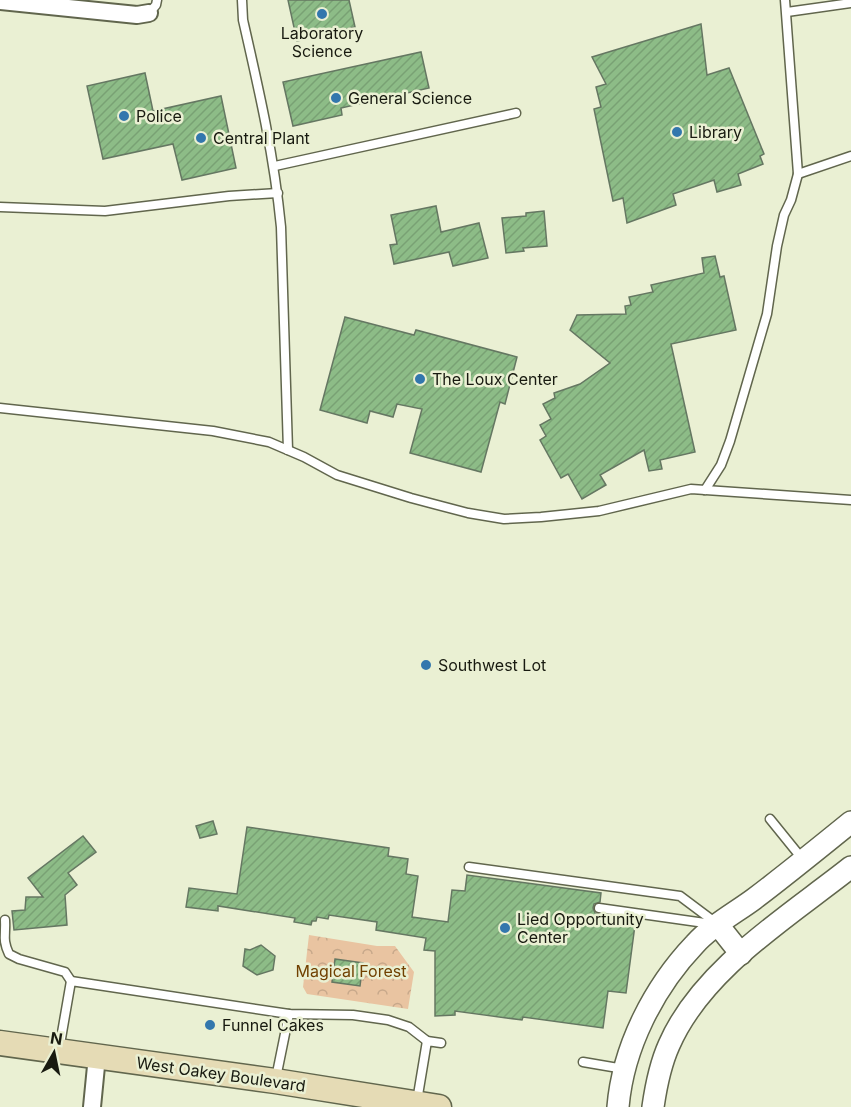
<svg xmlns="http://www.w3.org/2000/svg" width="851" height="1107" font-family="Inter,sans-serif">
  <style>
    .forest { fill: url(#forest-crowns) }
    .building { fill: url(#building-hatch); stroke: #657762; stroke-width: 1.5 }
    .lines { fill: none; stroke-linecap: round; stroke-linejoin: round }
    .service-casing { stroke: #61664d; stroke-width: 11 }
    .minor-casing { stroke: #61664d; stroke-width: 20 }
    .tertiary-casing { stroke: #61664d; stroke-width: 24 }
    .secondary-casing { stroke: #61664d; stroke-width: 27 }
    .service { stroke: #fff; stroke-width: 8 }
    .minor { stroke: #fff; stroke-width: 16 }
    .tertiary { stroke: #fff; stroke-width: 21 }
    .secondary { stroke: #e5dbb5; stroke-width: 24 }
    .poi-dot { fill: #3377ad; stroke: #eaf0d3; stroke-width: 2 }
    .labels { text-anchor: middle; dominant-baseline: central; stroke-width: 5; stroke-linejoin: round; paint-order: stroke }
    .poi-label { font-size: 16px; fill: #181a10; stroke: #eaf0d3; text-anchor: start }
    .park-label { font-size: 16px; fill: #704000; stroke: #eaf0d3 }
    .street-label { font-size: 16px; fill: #181a10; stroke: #eaf0d3 }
  </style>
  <defs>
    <pattern id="forest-crowns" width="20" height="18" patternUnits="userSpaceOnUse" patternTransform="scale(1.5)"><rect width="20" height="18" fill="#e9c4a1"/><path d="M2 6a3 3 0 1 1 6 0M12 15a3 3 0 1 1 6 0" fill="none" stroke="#c7a88a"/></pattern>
    <pattern id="building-hatch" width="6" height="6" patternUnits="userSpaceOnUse" patternTransform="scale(1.5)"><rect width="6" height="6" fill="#8dbc87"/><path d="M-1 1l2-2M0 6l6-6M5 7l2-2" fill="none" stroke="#79a174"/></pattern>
  </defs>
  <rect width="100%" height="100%" fill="#eaf0d3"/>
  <path class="forest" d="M309 935 377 946H395L414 972 408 1009 307 994 303 987Z"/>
  <g class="building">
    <path d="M288 0H349L355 27 297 41Z"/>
    <path d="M701 24 707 75 729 68 764 154 760 156 763 164 738 174 741 185 717 192 714 180 673 194 676 205 627 223 623 198 613 201 594 109 601 107 596 87 606 84 592 57Z"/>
    <path d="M421 52 429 88 341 108 342 115 293 126 283 82Z"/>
    <path d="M145 73 153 111 221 96 236 168 182 180 173 144 103 159 87 86Z"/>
    <path d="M436 206 441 232 479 223 488 258 453 266 449 252 394 264 390 245 397 244 391 215Z"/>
    <path d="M544 211 547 246 523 248 524 251 506 253 502 218 526 216V213Z"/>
    <path d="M715 256 720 277 724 276 736 330 671 344 695 452 660 460 662 469 649 471 644 450 600 475 606 485 582 499 568 474 561 478 540 440 546 436 540 425 551 419 543 404 555 398 554 393 580 384 610 363 570 330 577 315 626 314 625 306 631 305 629 297 653 292 651 285 704 273 702 258Z"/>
    <path d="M345 317 414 335 416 330 517 357 505 404 500 402 481 472 410 453 422 409 397 404 393 417 370 411 367 423 320 410Z"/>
    <path d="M213 821 217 834 200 838 196 826Z"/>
    <path d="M247 827 389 848 388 856 408 859 406 874 418 876 412 917 448 922 452 890 465 891 467 875 601 893 600 902 594 904 593 908 595 913 598 914 597 920 635 925 626 993 608 991 603 1028 523 1017 522 1020 455 1011V1015L435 1016V951L424 950 426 938 376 930 377 922 329 915 328 919 317 917 316 921H312L311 925 294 922 295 918 218 906V911L186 907 189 888 237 894Z"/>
    <path d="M83 836 96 852 68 873 77 885 65 895 67 925 14 930 12 911 25 910 26 897H43L28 878Z"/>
    <path d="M261 945 275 956 273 970 257 975 243 966 245 949 250 950Z"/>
    <path d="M335 959 363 963 360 986 332 982Z"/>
  </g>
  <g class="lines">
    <g class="service-casing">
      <g id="service">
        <path d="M242 0 243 20C259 90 274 155 281 227L288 450"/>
        <path d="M787 12 851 3"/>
        <path d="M149 13 156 5 157 0"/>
        <path d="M275 166 516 113"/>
        <path d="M798 174 851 156"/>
        <path d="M0 207 105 211 229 196 278 193"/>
        <path d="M0 408 213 431 269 442 304 457 337 475 411 498 468 513 504 519 541 517 599 511 691 489 851 500"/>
        <path d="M705 490 721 465 730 441 767 314 777 246 784 215 791 200 798 174 785 0"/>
        <path d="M770 819 804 861"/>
        <path d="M469 867 680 896 716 923"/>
        <path d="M599 908 712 924"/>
        <path d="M5 920C6 935 2 939 9 954L19 959 65 972 71 981"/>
        <path d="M59 1050 71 981 289 1014 353 1015 388 1020 409 1027 427 1041"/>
        <path d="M583 1062 624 1069"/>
        <path d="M276 1078 289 1014"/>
        <path d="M417 1101 427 1041 441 1043"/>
      </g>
    </g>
    <g class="minor-casing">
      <g id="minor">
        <path d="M0 1 137 15 149 13"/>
        <path d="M92 1107 97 1056"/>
      </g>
    </g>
    <g class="tertiary-casing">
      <g id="tertiary">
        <path d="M718 925 741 954"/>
        <path d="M618 1107C623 1047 654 987 695 944 711 926 735 913 754 899 787 874 819 848 851 822"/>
        <path d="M653 1107C656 1086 660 1065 669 1045 702 969 788 917 851 867"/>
      </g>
    </g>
    <g class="secondary-casing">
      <path id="secondary" d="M0 1043 275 1081 439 1107"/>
    </g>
    <use href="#service" class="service"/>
    <use href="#minor" class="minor"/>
    <use href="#tertiary" class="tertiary"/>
    <use href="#secondary" class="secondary"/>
  </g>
  <g class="poi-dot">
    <circle cx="322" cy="14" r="6"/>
    <circle cx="336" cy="98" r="6"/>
    <circle cx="124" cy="116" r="6"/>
    <circle cx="677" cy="132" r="6"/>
    <circle cx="201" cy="138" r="6"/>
    <circle cx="420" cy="379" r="6"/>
    <circle cx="426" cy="665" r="6"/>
    <circle cx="505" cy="928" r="6"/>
    <circle cx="210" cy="1025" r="6"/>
  </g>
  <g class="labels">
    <g class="poi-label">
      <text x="322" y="33" text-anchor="middle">Laboratory<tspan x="322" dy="18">Science</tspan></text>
      <text x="348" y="98">General Science</text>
      <text x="136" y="116">Police</text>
      <text x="689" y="132">Library</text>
      <text x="213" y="138">Central Plant</text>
      <text x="432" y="379">The Loux Center</text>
      <text x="438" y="665">Southwest Lot</text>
      <text x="517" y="919">Lied Opportunity<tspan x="517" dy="18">Center</tspan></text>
      <text x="222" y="1025">Funnel Cakes</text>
    </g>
    <g class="park-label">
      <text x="351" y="971">Magical Forest</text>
    </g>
    <g class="street-label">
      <text transform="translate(221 1074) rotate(8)">West Oakey Boulevard</text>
    </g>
  </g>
  <g transform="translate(54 1053) rotate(9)" stroke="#eaf0d3" stroke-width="4.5" paint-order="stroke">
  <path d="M0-4.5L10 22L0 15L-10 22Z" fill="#181a10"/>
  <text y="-9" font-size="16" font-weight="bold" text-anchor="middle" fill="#181a10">N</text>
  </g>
</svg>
